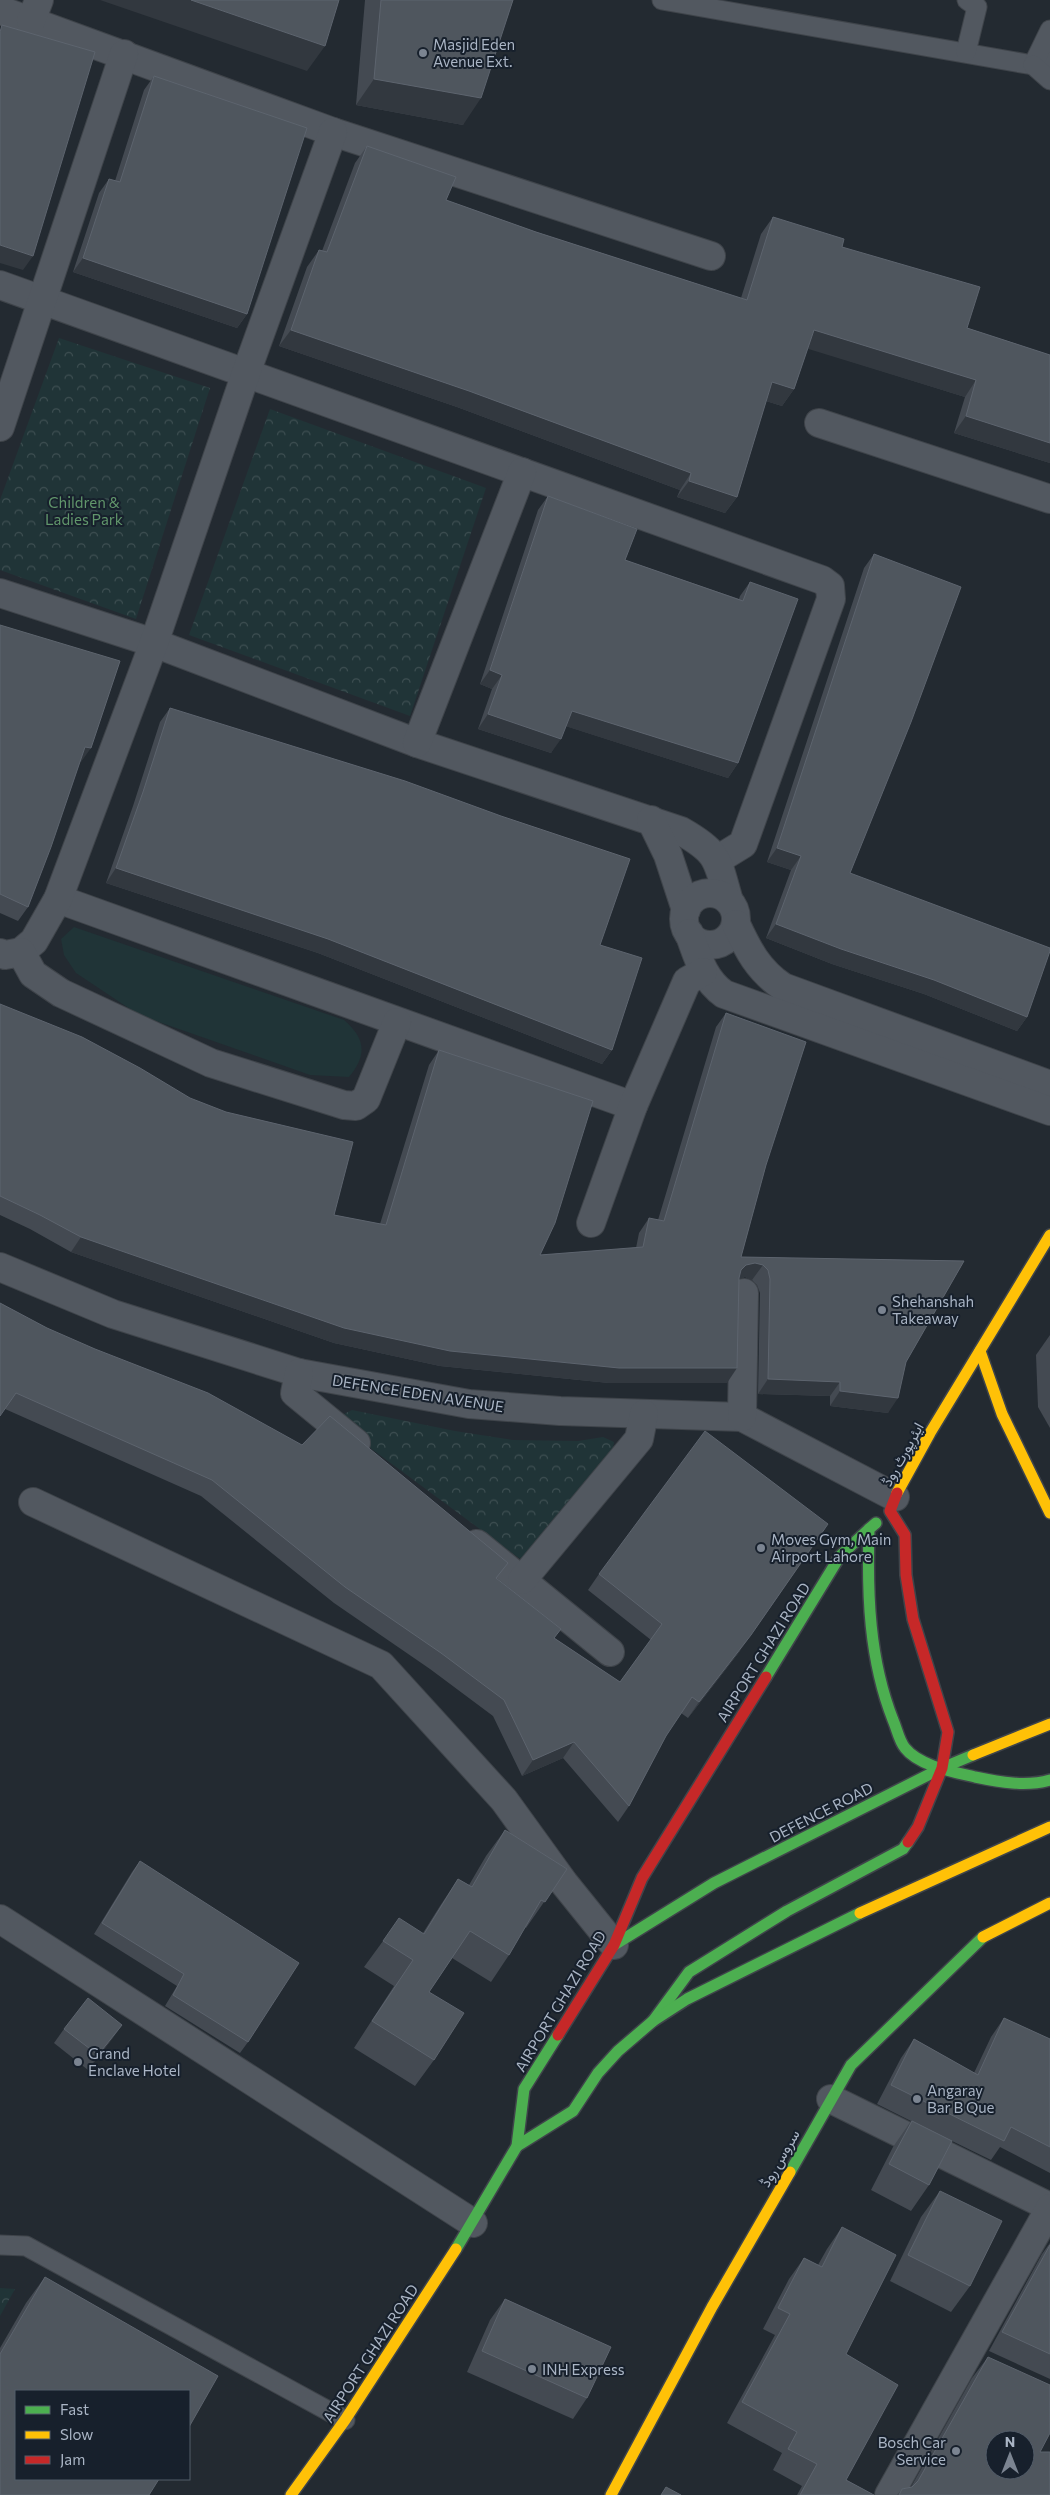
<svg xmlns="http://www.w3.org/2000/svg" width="1050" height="2495" font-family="Commissioner,Vazirmatn,sans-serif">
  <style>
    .grass { fill: #203437 }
    .park { fill: url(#park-crowns) }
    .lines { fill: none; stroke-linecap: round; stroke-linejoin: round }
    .lane-casing { stroke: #3f444a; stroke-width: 21 }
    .street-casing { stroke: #3f444a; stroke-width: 30 }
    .fast-casing { stroke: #3f444a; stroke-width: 14 }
    .slow-casing { stroke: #3f444a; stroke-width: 14 }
    .jam-casing { stroke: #3f444a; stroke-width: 14 }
    .lane { stroke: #525860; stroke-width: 19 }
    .street { stroke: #525860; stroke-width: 28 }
    .fast { stroke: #4caf50; stroke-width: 11 }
    .slow { stroke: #ffc107; stroke-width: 11 }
    .jam { stroke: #c62828; stroke-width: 11 }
    .wall { fill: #444a52 }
    .shaded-wall { fill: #32383f }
    .building { fill: #4f565e; stroke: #5d646e; fill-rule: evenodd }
    .poi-dot { fill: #7b8491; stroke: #17202c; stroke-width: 2 }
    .labels { text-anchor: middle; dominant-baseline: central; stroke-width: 4; stroke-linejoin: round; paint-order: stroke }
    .poi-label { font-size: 15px; fill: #aab5c5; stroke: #17202c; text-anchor: start }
    .park-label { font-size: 15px; fill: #61966b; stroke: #17202c }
    .street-label { font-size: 15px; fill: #aab5c5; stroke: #17202c }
  </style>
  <defs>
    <pattern id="park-crowns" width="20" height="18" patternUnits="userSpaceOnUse" patternTransform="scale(1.25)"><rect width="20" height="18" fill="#203437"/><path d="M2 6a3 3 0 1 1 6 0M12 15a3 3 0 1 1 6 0" fill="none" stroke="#3e4f52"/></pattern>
  </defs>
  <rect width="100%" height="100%" fill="#232a31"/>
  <path class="grass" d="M74 927 344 1020C366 1039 367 1055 349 1077L310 1075 139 1015 76 973 64 955 61 939Z"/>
  <g class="park">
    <path d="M59 338 210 388 136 619 0 570V500Z"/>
    <path d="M270 409 486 488 410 716 189 635Z"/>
    <path d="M352 1410 455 1431 513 1440 578 1441 603 1437 614 1442 612 1454 523 1561 342 1427 344 1414Z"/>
    <path d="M0 2288 15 2289 0 2316Z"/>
  </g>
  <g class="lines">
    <g class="lane-casing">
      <g id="lane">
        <path d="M662 0 1033 65 1050 61"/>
        <path d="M966 52 977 7 967 0"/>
        <path d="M1033 65 1050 30"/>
        <path d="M1033 65 1050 80"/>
        <path d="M0 2245 26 2246 345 2420"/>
      </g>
    </g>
    <g class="street-casing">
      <g id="street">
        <path d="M0 10 333 132 711 256"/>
        <path d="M31 21 39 0"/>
        <path d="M0 285 822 580 830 586 831 599 743 844 717 860"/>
        <path d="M819 423 1050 499"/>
        <path d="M0 427 124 54"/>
        <path d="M0 593 154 643 417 743 681 831C720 853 717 860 729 901"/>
        <path d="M417 743 522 472"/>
        <path d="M651 820 668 855 686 910"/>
        <circle cx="710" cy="919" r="26"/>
        <path d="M58 899 633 1106"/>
        <path d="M736 924C748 950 758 970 783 987L1050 1085"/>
        <path d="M689 933C698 957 703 979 724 994L1050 1111"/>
        <path d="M21 952 34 941 58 899 154 643 246 373 333 132"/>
        <path d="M0 953 5 955 21 952 33 974 61 993 211 1063 344 1105 356 1106 366 1099 397 1022"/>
        <path d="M591 1223 633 1106 687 981 703 972"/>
        <path d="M0 1267 113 1314 299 1373 469 1404 560 1411 742 1417 895 1497"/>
        <path d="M299 1373 295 1393 356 1443"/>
        <path d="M742 1417 744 1293"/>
        <path d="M33 1502 381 1665 504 1800 564 1883 614 1945"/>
        <path d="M477 1544 610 1652"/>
        <path d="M522 1580 639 1439 644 1414"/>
        <path d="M0 1919 473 2223"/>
        <path d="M831 2099 1050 2207"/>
        <path d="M889 2495 1050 2208"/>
      </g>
    </g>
    <g class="fast-casing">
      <g id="fast">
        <path d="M876 1523 869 1529C867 1594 869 1659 893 1720 897 1729 899 1741 905 1748 919 1766 954 1772 975 1777 999 1782 1026 1787 1050 1780"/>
        <path d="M766 1677 840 1556 869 1529"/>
        <path d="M614 1945 714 1883 942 1768 973 1755"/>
        <path d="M653 2021 689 1972 787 1911 903 1849 908 1842"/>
        <path d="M517 2146 573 2111 598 2073 618 2051 653 2021 687 1999 860 1913"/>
        <path d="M790 2172 851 2065 983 1937"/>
        <path d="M456 2249 517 2146 524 2089 558 2035"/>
      </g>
    </g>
    <g class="slow-casing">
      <g id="slow">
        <path d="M980 1351 1002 1414 1050 1513"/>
        <path d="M897 1493 930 1433 1050 1235"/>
        <path d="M973 1755 1050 1724"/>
        <path d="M860 1913 1050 1827"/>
        <path d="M983 1937 1050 1903"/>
        <path d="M291 2495 345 2420 456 2249"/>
        <path d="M611 2495 712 2307 790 2172"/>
      </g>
    </g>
    <g class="jam-casing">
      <g id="jam">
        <path d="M897 1493 890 1511 905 1535 906 1575 913 1619 948 1732 942 1768 918 1827 908 1842"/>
        <path d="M558 2035 614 1945 642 1878 766 1677"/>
      </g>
    </g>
    <use href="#lane" class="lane"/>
    <use href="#street" class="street"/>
    <use href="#fast" class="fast"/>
    <use href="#slow" class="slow"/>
    <use href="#jam" class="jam"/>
  </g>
  <g class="wall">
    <path d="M365 0H513L463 125 356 105Z"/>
    <path d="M154 76 247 314 237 328 73 272 99 193 109 179 115 181 144 90Z"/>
    <path d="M367 146 446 200 536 232 741 298 761 234 773 217 842 247 967 328 1050 355V463L954 433 965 397 808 348 794 389 782 406 766 401 737 497 725 513 677 497 680 490 457 407 279 346 307 267 319 250 322 251 355 163Z"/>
    <path d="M548 496 625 560 739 599 740 596 750 582 738 763 728 778 566 726 551 753 478 729 492 689 480 684 538 510Z"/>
    <path d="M874 554 850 873 1027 1017 1017 1031 924 994 832 964 766 938 791 870 767 862 864 568Z"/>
    <path d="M0 625 81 762H80L28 907 18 921 0 913Z"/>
    <path d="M170 708 600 945 612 1050 602 1064 318 953 106 883 133 806 160 722Z"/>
    <path d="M0 1004 334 1215 380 1224 429 1065 439 1050 540 1255 636 1248 639 1233 649 1218 658 1220 716 1027 726 1013 766 1165 741 1257 964 1261 906 1362 888 1413 830 1406V1396L758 1394 760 1293 757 1285 752 1280 745 1277 739 1279 727 1383H609L440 1366 334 1343 71 1252 30 1229 0 1215Z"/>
    <path d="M0 1303 497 1579 561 1629 554 1638 620 1682 651 1640 588 1590 599 1574 740 1651 688 1718 681 1713 666 1736 629 1806 618 1822 563 1758 522 1776 493 1716 430 1669 334 1603 201 1496 5 1409Z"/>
    <path d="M1050 1335V1428L1038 1407 1036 1355Z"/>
    <path d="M505 1830 567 1869 526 1928 525 1927 509 1955 491 1982 452 1958 429 1992 434 2060 415 2086 354 2048 394 1986 364 1967 383 1941 423 1933 440 1906 458 1879 469 1885 486 1856Z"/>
    <path d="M140 1861 248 2042 240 2053 165 2006 177 1986 94 1934 132 1872Z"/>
    <path d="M1004 2018 1050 2039V2173L1000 2147 991 2160 952 2141 929 2185 911 2211 871 2190 893 2147 911 2121 877 2104 901 2058 914 2039 974 2073 991 2037Z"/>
    <path d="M122 2025 112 2039 88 2070 54 2043 64 2029Z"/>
    <path d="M940 2191 970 2286 951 2312 890 2281 921 2217Z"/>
    <path d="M842 2227 846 2354V2480L874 2495H797L802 2486 773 2470 782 2453 727 2423 775 2335 763 2329 789 2279 804 2258 818 2265 827 2249Z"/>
    <path d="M1050 2243V2379L989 2351 1042 2254Z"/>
    <path d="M45 2277 0 2495V2348L26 2303Z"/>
    <path d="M505 2299 587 2398 573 2419 467 2372 490 2320Z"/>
    <path d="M988 2357 1040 2452 1050 2495H897L902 2489 911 2487 972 2378Z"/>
  </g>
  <g class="shaded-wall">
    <path d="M100 0H191L325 46 307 71Z"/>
    <path d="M374 79 481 98 463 125 356 105Z"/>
    <path d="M0 245 33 256 23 270 0 263Z"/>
    <path d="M83 258 247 314 237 328 73 272Z"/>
    <path d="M291 330 469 391 691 473 680 490 457 407 279 346Z"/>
    <path d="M814 330 976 380 965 397 802 347Z"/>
    <path d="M772 382 794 389 782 406 760 399Z"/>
    <path d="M966 416 1050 443V463L954 433Z"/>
    <path d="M689 481 737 497 725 513 677 497Z"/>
    <path d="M490 670 502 675 492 689 480 684Z"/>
    <path d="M572 711 738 763 728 778 562 725Z"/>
    <path d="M488 714 561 739 551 753 478 729Z"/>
    <path d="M85 747 91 748 81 762 75 761Z"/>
    <path d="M777 848 801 856 791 870 767 862Z"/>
    <path d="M116 868 328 939 612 1050 602 1064 318 953 106 883Z"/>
    <path d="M776 924 934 980 1027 1017 1017 1031 924 994 832 964 766 938Z"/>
    <path d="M81 1237 737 1368 727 1383H609L440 1366 334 1343 71 1252Z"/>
    <path d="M755 1263 763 1265 752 1280 745 1277 736 1280 741 1270 746 1265Z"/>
    <path d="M768 1379 840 1382 830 1396 758 1394Z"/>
    <path d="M840 1391 898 1398 888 1413 830 1406Z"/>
    <path d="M828 1524 740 1651 688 1718 699 1702Z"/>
    <path d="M574 1742 563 1758 522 1776 533 1760Z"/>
    <path d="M122 2025 112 2039 88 2070 98 2055Z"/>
  </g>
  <g class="building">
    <path d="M191 0H339L325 46Z"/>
    <path d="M381 0H513L481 98 374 79Z"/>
    <path d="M2 25 95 52 33 256 0 245V32Z"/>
    <path d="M154 76 307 128 247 314 83 258 109 179 120 182Z"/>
    <path d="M367 146 456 177 446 200 536 232 747 300 773 217 844 239 842 247 980 287 967 328 1050 355V443L966 416 976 380 814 330 794 389 772 382 737 497 689 481 691 473 469 391 291 330 319 250 327 252Z"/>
    <path d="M548 496 637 529 625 560 743 601 750 582 798 599 738 763 572 711 561 739 488 714 502 675 490 670Z"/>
    <path d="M874 554 961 587 911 722 850 873 1050 948V951L1027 1017 934 980 841 949 776 924 801 856 777 848Z"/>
    <path d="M0 625 120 661 91 748 85 747 51 847 28 907 0 894Z"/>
    <path d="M170 708 405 781 501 816 630 859 600 945 642 958 612 1050 328 939 116 868 143 792Z"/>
    <path d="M0 1004 82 1037 140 1068 190 1098 226 1112 353 1142 334 1215 386 1225 439 1050 593 1101 555 1223 540 1255 643 1247 649 1218 664 1221 726 1013 806 1042 766 1165 741 1257 964 1261 906 1362 898 1398 840 1391V1382L768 1379 770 1279 768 1270 763 1265 755 1263 746 1265 741 1270 739 1278 737 1368H619L450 1351 344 1328 81 1237 40 1215 0 1196Z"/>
    <path d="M0 1303 47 1328 95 1349 208 1393 302 1445 330 1416 508 1563 496 1578 561 1629 554 1638 620 1682 662 1624 599 1574 705 1431 828 1524 751 1635 699 1702 692 1697 666 1736 629 1806 574 1742 533 1760 504 1700 441 1653 345 1587 212 1480 16 1393 0 1416Z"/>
    <path d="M505 1830 567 1869 545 1902 541 1900 509 1955 470 1931 429 1992 464 2013 434 2060 372 2021 413 1960 383 1941 399 1918 424 1934 458 1879 472 1887Z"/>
    <path d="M140 1861 299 1963 248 2042 173 1995 184 1974 102 1923Z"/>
    <path d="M88 1998 122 2025 98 2055 64 2029Z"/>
    <path d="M1004 2018 1050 2039V2147L1011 2127 1004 2141 891 2085 914 2039 978 2075Z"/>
    <path d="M912 2121 952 2141 929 2185 889 2164Z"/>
    <path d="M940 2191 1002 2221 970 2286 908 2255Z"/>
    <path d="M842 2227 896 2255 846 2354 898 2385 846 2480 874 2495H800L817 2464 788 2449 797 2432 742 2402 790 2314 778 2308 804 2258 822 2267Z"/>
    <path d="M1050 2245V2354L1002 2332Z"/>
    <path d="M45 2277 218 2376 189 2427V2391H16V2479H159L149 2495H0V2354Z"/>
    <path d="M505 2299 611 2347 587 2398 482 2351Z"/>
    <path d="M988 2357 1050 2385V2433L1040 2452H1050V2495H899L902 2489 912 2487 918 2481ZM995 2440H1025V2470H995Z"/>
    <path d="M666 2487 681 2495H661Z"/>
  </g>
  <g class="poi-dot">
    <circle cx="423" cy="53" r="5"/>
    <circle cx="882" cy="1310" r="5"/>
    <circle cx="761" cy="1548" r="5"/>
    <circle cx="78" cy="2062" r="5"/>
    <circle cx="917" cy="2099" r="5"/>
    <circle cx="532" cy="2369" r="5"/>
    <circle cx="956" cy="2451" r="5"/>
  </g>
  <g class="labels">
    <g class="poi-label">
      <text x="433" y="44">Masjid Eden<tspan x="433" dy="17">Avenue Ext.</tspan></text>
      <text x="892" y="1301">Shehanshah<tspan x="892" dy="17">Takeaway</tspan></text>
      <text x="771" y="1539">Moves Gym, Main<tspan x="771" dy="17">Airport Lahore</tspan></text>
      <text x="88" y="2053">Grand<tspan x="88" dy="17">Enclave Hotel</tspan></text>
      <text x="927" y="2090">Angaray<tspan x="927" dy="17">Bar B Que</tspan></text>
      <text x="542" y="2369">INH Express</text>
      <text x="946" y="2442" text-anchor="end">Bosch Car<tspan x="946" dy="17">Service</tspan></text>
    </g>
    <g class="park-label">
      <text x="84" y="502">Children &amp;<tspan x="84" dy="17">Ladies Park</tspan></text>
    </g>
    <g class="street-label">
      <text transform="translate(418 1393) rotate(9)">DEFENCE EDEN AVENUE</text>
      <text transform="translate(902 1454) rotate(-61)">ایئرپورٹ روڈ</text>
      <text transform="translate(763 1652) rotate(-58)">AIRPORT GHAZI ROAD</text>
      <text transform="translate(821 1812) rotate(-27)">DEFENCE ROAD</text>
      <text transform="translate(560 2001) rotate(-59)">AIRPORT GHAZI ROAD</text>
      <text transform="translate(779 2158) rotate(-60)">سروس روڈ</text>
      <text transform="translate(370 2353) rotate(-57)">AIRPORT GHAZI ROAD</text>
    </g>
  </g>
  <rect x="15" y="2390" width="175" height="90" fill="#17202c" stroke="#525c69"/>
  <rect x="25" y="2406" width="25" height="8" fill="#4caf50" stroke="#525c69"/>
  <text x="60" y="2415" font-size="15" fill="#aab5c5">Fast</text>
  <rect x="25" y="2431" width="25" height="8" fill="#ffc107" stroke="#525c69"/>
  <text x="60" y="2440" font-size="15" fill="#aab5c5">Slow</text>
  <rect x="25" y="2456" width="25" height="8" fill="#c62828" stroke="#525c69"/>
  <text x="60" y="2465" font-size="15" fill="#aab5c5">Jam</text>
  <g transform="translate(1010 2455)"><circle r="24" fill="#17202c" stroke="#525c69"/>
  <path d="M0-4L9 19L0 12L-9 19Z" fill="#7b8491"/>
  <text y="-8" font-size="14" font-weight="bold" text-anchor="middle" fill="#aab5c5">N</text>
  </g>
</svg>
